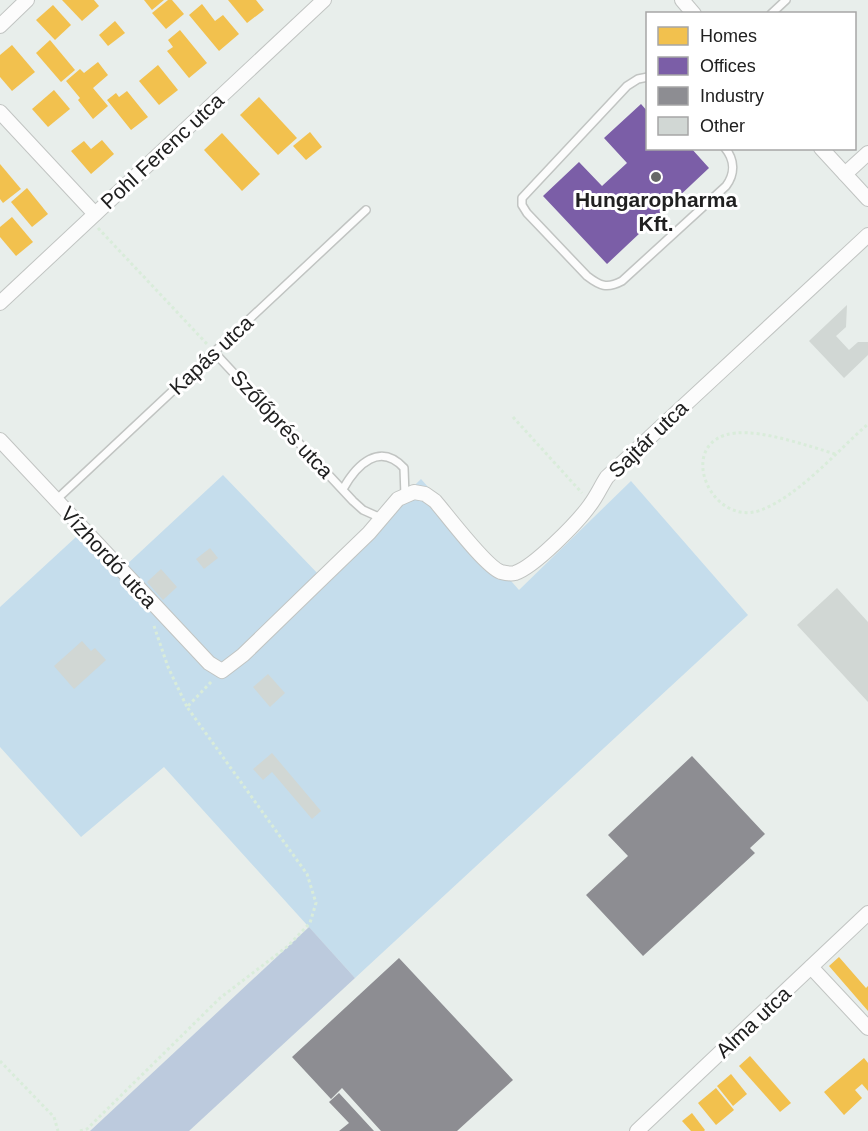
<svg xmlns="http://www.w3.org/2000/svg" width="868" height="1131" font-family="Arial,sans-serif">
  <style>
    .grass { fill: #c5ddec }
    .forest { fill: #bccadd }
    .homes { fill: #f2c14e }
    .offices { fill: #7b5ea7 }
    .industry { fill: #8d8d92 }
    .building { fill: #d1d7d4 }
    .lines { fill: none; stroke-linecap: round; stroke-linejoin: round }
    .service-casing { stroke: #c1c4c2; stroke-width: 10 }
    .minor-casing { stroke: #c1c4c2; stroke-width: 16 }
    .path { stroke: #d9ecda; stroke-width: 3; stroke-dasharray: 3 3; stroke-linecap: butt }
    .service { stroke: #fcfcfc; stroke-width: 7 }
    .minor { stroke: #fcfcfc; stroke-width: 14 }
    .poi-dot { fill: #666867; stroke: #fff; stroke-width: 2 }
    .labels { text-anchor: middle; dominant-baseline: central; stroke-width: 6; stroke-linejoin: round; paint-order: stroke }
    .street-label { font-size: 21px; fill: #202020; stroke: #fff }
    .poi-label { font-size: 21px; font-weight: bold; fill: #202020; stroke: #fff }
  </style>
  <rect width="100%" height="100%" fill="#e8eeeb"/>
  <path class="grass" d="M223 475 321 577 421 479 519 590 631 481 748 615 355 978 164 767 81 837 0 747V607L89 525 124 567Z"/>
  <path class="forest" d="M309 927 355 978 189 1131H90Z"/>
  <g class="homes">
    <path d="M62 0H94L99 6 82 21Z"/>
    <path d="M144 0H164L152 10Z"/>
    <path d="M168 0H172L184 14 166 29 152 13Z"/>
    <path d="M228 0H256L264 10 247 23Z"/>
    <path d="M202 4 215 21 223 15 239 34 219 51 189 15Z"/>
    <path d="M53 5 71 25 55 40 36 20Z"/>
    <path d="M115 21 125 33 108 46 99 35Z"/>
    <path d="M180 30 207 63 189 78 167 51 173 47 168 40Z"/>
    <path d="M50 40 75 70 61 82 36 53Z"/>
    <path d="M12 45 35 72 12 91 0 77V55Z"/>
    <path d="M98 62 108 75 93 88 108 106 93 119 78 100 80 98 66 81 80 69 84 73Z"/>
    <path d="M158 65 178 90 159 105 139 81Z"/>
    <path d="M54 90 70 109 48 127 32 109Z"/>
    <path d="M127 91 148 117 131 130 107 100 116 93 119 97Z"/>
    <path d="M259 97 297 138 278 155 240 115Z"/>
    <path d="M310 132 322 147 306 160 293 146Z"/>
    <path d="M222 133 260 174 242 191 204 150Z"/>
    <path d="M102 140 114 154 91 174 71 151 84 141 91 149Z"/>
    <path d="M0 164 21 189 3 203 0 199Z"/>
    <path d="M27 188 48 214 32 227 11 202Z"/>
    <path d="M12 217 33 242 16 256 0 237V227Z"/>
    <path d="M839 957 866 988 868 986V1011L829 966Z"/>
    <path d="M750 1056 791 1103 780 1112 739 1066Z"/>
    <path d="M864 1058 868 1063V1091L862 1084 855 1090 862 1098 844 1115 824 1092Z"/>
    <path d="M731 1074 747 1094 733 1106 717 1086Z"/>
    <path d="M716 1088 734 1110 716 1125 698 1103Z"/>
    <path d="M692 1113 705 1130 704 1131H691L682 1121Z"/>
  </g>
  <path class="offices" d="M641 104 648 112V148H691L709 168 607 264 543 196 579 162 602 186 627 163 604 138Z"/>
  <g class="industry">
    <path d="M692 756 765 834 750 848 755 853 643 956 586 895 628 856 608 835Z"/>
    <path d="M399 958 513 1080 457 1131H381L342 1088 331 1099 292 1057Z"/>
    <path d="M339 1093 374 1131H339L349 1123 329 1102Z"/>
  </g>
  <g class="building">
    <path d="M847 305 846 327 836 336 849 350 858 342H868V355L844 378 809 341Z"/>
    <path d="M210 548 218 558 204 569 196 559Z"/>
    <path d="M161 569 177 587 163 600 147 582Z"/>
    <path d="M837 588 868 622V702L797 625Z"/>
    <path d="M82 641 91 651 95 648 106 660 74 689 54 666Z"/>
    <path d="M268 674 285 693 270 707 253 687Z"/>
    <path d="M272 753 321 811 312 819 272 772 263 780 253 769Z"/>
  </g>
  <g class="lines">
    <g class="service-casing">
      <g id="service">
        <path d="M771 14 786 0"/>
        <path d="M648 77 638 79 627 86 522 198V205L527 213 587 276C600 286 607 289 622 281L726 186C735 174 735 160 725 148"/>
        <path d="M214 352 353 501 363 510 381 518"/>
        <path d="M343 489C357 464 380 442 404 468L405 496"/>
        <path d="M56 500 366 210"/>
      </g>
    </g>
    <g class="minor-casing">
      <g id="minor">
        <path d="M682 0 694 14"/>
        <path d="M0 26 27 0"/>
        <path d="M0 112 95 214"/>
        <path d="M821 148 868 199"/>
        <path d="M845 174 868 153"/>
        <path d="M0 303 324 0"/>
        <path d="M0 440 209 663 222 671 243 655 311 589 369 533 398 499 414 492 425 494 435 501C447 515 486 567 501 572 505 573 511 574 515 573 534 567 578 522 590 505 597 496 601 486 607 477L868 235"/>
        <path d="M811 967 868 1028"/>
        <path d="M637 1131 868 913"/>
      </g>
    </g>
    <g class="path">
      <path d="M98 228 207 344"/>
      <path d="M513 417 582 493"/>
      <path d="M835 454C809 446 762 430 736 433 673 439 710 529 761 510 800 495 837 451 868 424"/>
      <path d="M154 626 168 667 187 707"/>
      <path d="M0 1061 54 1117 58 1131"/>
      <path d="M80 1131 87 1129 220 998 288 946 310 923 316 903 307 874 187 707 212 681"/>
    </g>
    <use href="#service" class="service"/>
    <use href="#minor" class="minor"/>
  </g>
  <circle class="poi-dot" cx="656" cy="177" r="6"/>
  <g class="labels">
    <g class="street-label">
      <text transform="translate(162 151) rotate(-43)">Pohl Ferenc utca</text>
      <text transform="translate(211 355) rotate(-43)">Kapás utca</text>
      <text transform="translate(282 424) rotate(47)">Szőlőprés utca</text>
      <text transform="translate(648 439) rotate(-44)">Sajtár utca</text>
      <text transform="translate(109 557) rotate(47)">Vízhordó utca</text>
      <text transform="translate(753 1022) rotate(-43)">Alma utca</text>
    </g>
    <g class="poi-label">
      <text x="656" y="199">Hungaropharma<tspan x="656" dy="24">Kft.</tspan></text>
    </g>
  </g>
  <rect x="646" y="12" width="210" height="138" fill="#ffffff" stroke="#a6a6a6" stroke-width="1.5"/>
  <rect x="658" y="27" width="30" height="18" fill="#f2c14e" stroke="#a6a6a6" stroke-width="1.5"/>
  <text x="700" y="42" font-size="18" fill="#202020">Homes</text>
  <rect x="658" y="57" width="30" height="18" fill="#7b5ea7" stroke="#a6a6a6" stroke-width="1.5"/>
  <text x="700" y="72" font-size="18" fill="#202020">Offices</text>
  <rect x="658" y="87" width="30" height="18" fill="#8d8d92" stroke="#a6a6a6" stroke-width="1.5"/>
  <text x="700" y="102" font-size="18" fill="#202020">Industry</text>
  <rect x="658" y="117" width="30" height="18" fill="#d1d7d4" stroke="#a6a6a6" stroke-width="1.5"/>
  <text x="700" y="132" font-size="18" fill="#202020">Other</text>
</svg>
